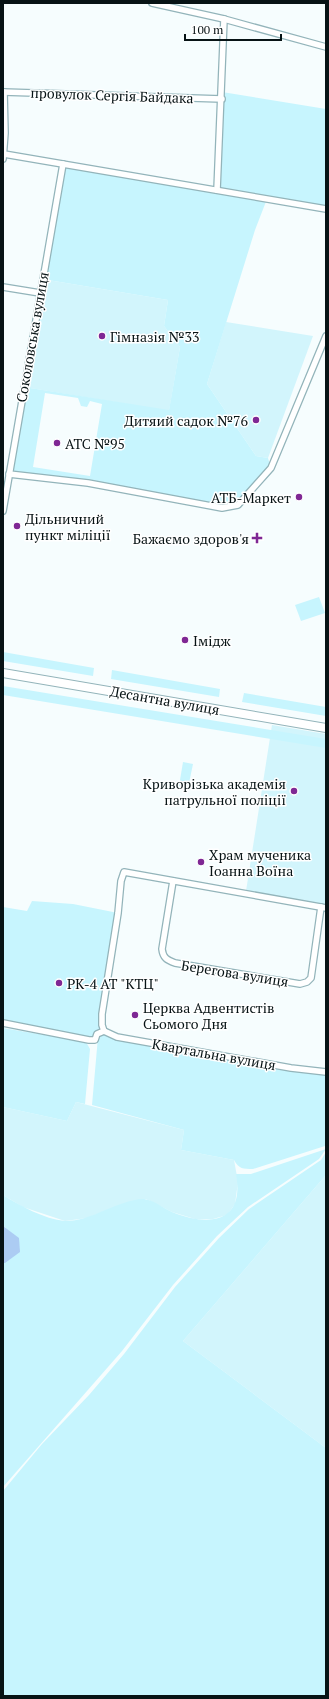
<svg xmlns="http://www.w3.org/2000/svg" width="329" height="1699" font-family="'PT Serif',serif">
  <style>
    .built { fill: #d2f5fc }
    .green { fill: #c7f5fe; fill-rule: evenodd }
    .water { fill: #acccf3 }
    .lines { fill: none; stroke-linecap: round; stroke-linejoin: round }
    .street-casing { stroke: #93b4ba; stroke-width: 8 }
    .secondary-casing { stroke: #93b4ba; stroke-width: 10 }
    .street { stroke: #fff; stroke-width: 5.5 }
    .secondary { stroke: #fff; stroke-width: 8 }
    .poi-dot { fill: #7f2794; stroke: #fff; stroke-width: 1.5 }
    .labels { text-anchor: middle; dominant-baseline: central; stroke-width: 3; stroke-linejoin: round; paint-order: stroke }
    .street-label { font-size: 14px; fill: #071315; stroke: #fff }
    .poi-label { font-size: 14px; fill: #071315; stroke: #fff; text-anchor: start }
  </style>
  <rect width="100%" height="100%" fill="#f6fdfe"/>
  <g class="built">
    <path d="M42 279 168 300 164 326 180 347 169 411 24 387Z"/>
    <path d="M226 322 313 336 268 458 256 456 207 384Z"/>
    <path d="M272 725 326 734V905L246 891Z"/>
    <path d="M76 1102 184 1130 181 1150 234 1160 238 1182 235 1204 227 1215 213 1219H195L172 1212 146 1199 120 1205 87 1218 65 1221 23 1207 3 1195V1107L67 1121Z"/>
    <path d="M326 1175V1448L183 1341Z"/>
  </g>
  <g class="green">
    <path d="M222 92 326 109V209L267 199 255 230 207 384 256 456 268 458 271 468 238 505 222 508 118 489 9 474 24 387 169 410 180 347 164 326 168 300 42 279 63 164 217 189ZM45 393 78 398 81 406 87 407 90 401 102 404 90 476 33 467Z"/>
    <path d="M319 597 325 613 301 621 295 605Z"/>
    <path d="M3 652 94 668 93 676 3 661Z"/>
    <path d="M112 670 220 689 219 697 111 679Z"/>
    <path d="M3 686 326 739V748L3 695Z"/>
    <path d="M244 693 326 707V716L242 702Z"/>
    <path d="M183 762 193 764 188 788 179 786Z"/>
    <path d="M32 901 73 904 118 913 102 1014 104 1031 95 1040 3 1023V907L27 911Z"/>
    <path d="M3 1028 86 1042 90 1049 85 1104 76 1102 67 1121 3 1107Z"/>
    <path d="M104 1035 133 1043 292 1071 326 1075V1143L325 1146 253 1169C243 1169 239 1169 234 1160L181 1150 184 1130 92 1105 98 1037Z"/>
    <path d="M326 1149 319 1159 248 1207 217 1236 173 1285 122 1351 3 1487V1248L6 1228 3 1226V1195C21 1206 44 1219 65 1221 78 1221 92 1216 103 1211 116 1206 130 1199 144 1199 154 1200 163 1208 172 1212 209 1227 245 1223 236 1174H251Z"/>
    <path d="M326 1152V1175L183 1341 326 1448V1696H3V1491L42 1444 89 1395 124 1354 175 1287 219 1238 249 1209 321 1160Z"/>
  </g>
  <path class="water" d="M3 1226 19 1238 20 1252 5 1263H3Z"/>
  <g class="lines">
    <g class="street-casing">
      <g id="street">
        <path d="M152 3 224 19 326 47"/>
        <path d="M3 92 222 99"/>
        <path d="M4 154 326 209"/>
        <path d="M3 159 5 133 4 92"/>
        <path d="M217 190 224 19"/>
        <path d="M3 287 40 293"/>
        <path d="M9 474 88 483 222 508 238 505 271 468 326 336"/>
        <path d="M3 511 63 164"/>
        <path d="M173 881 162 949C163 958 167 960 175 963L300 984 307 982 311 978 321 907"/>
        <path d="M3 1023 89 1040H95L97 1034 104 1031"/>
        <path d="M104 1031 102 1025V1014L118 913 121 881 124 872 326 908"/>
        <path d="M104 1031 117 1037 291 1068 326 1072"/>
      </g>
    </g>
    <g class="secondary-casing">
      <path id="secondary" d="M3 673 326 728"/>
    </g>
    <use href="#street" class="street"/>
    <use href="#secondary" class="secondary"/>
  </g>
  <g class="poi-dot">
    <circle cx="102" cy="336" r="4"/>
    <circle cx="256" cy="420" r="4"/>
    <circle cx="57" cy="443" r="4"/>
    <circle cx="299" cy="497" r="4"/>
    <circle cx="17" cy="526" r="4"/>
    <path d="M255 532h4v4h4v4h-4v4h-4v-4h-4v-4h4z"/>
    <circle cx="185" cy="640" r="4"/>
    <circle cx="294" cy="791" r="4"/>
    <circle cx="201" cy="862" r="4"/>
    <circle cx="59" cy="983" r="4"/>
    <circle cx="135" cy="1015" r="4"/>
  </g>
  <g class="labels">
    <g class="street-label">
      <text transform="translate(112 95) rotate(2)">провулок Сергія Байдака</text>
      <text transform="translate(32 337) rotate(-80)">Соколовська вулиця</text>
      <text transform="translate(165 700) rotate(10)">Десантна вулиця</text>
      <text transform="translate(235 973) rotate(9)">Берегова вулиця</text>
      <text transform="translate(214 1054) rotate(10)">Квартальна вулиця</text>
    </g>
    <g class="poi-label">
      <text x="110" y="336">Гімназія №33</text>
      <text x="248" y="420" text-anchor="end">Дитяий садок №76</text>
      <text x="65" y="443">АТС №95</text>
      <text x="291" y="497" text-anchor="end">АТБ-Маркет</text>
      <text x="25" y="518">Дільничний<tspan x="25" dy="16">пункт міліції</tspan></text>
      <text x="249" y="538" text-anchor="end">Бажаємо здоров'я</text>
      <text x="193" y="640">Імідж</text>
      <text x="286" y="783" text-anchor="end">Криворізька академія<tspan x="286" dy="16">патрульної поліції</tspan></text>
      <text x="209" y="854">Храм мученика<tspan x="209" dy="16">Іоанна Воїна</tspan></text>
      <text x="67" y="983">РК-4 АТ "КТЦ"</text>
      <text x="143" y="1007">Церква Адвентистів<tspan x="143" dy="16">Сьомого Дня</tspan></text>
    </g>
  </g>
  <rect width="329" height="1699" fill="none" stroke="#071315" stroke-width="8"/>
  <path d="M185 34v6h96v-6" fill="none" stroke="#071315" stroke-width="2"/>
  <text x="191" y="34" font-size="12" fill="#071315" stroke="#ffffff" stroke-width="3" paint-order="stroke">100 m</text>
</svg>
